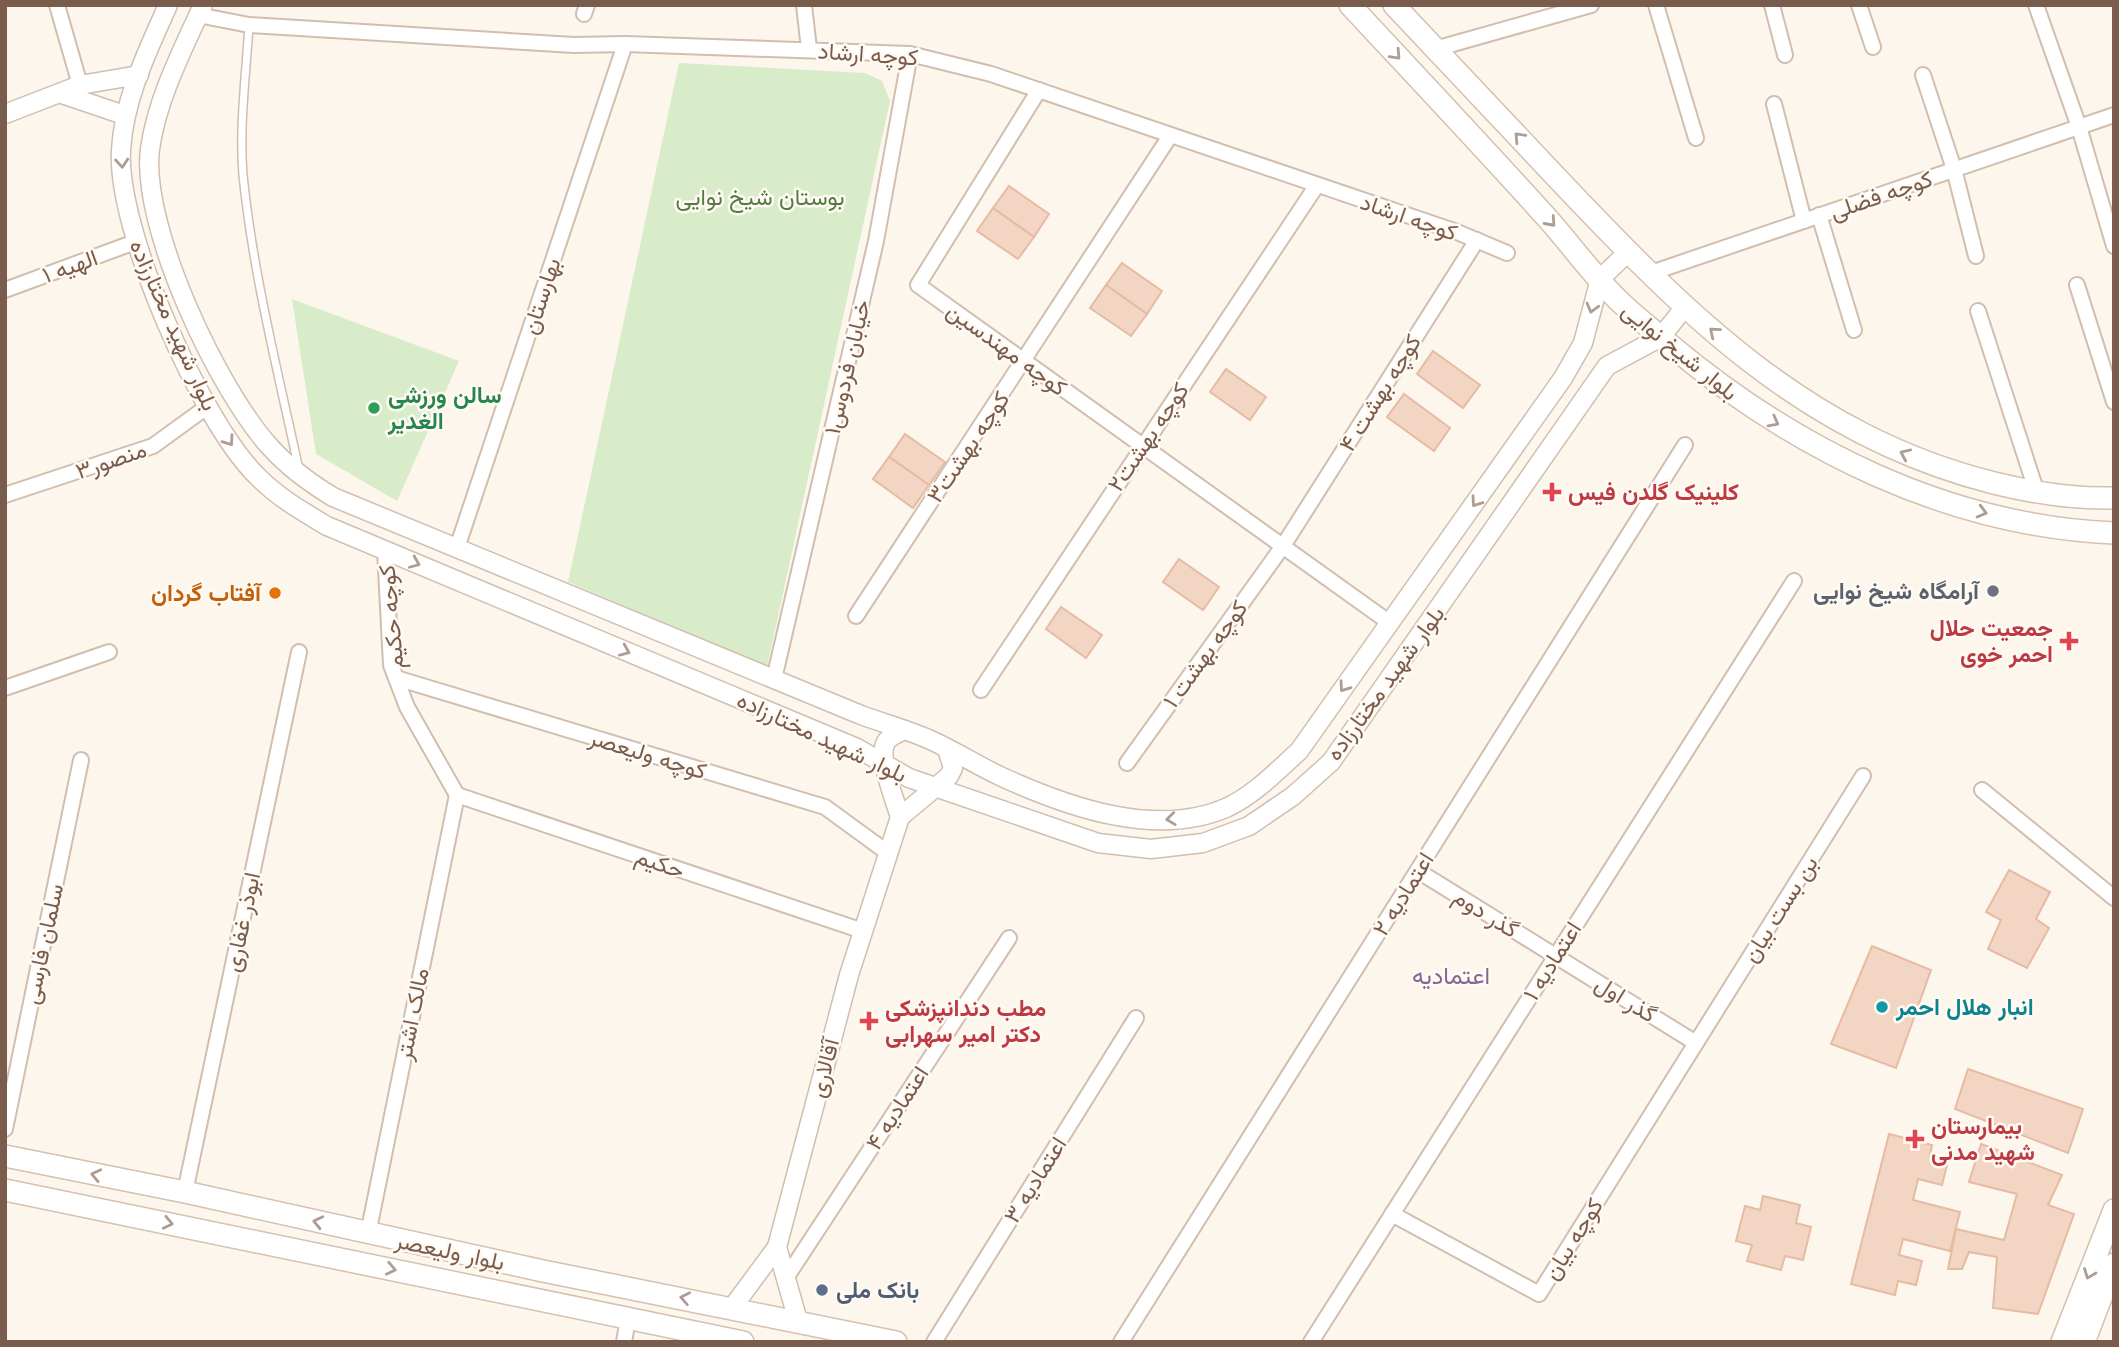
<svg xmlns="http://www.w3.org/2000/svg" width="2119" height="1347" font-family="Helvetica,Vazirmatn,sans-serif">
  <style>
    .green { fill: #d8ecc9 }
    .building { fill: #f3d5c3; stroke: #e6bba3; stroke-width: 2 }
    .lines { fill: none; stroke-linecap: round; stroke-linejoin: round }
    .service-casing { stroke: #d1beb0; stroke-width: 10 }
    .minor-casing { stroke: #d1beb0; stroke-width: 18 }
    .tertiary-casing { stroke: #d1beb0; stroke-width: 21 }
    .secondary-casing { stroke: #d6c0b0; stroke-width: 24 }
    .service { stroke: #fff; stroke-width: 7 }
    .minor { stroke: #fff; stroke-width: 14 }
    .tertiary { stroke: #fff; stroke-width: 18 }
    .secondary { stroke: #fff; stroke-width: 21 }
    .oneway { stroke: #af9d94 }
    .leisure-dot { fill: #2e9e5b; stroke: #fffaf3; stroke-width: 2.5 }
    .health-dot { fill: #e0444e; stroke: #fffaf3; stroke-width: 2.5 }
    .worship-dot { fill: #6b7280; stroke: #fffaf3; stroke-width: 2.5 }
    .food-dot { fill: #e8710a; stroke: #fffaf3; stroke-width: 2.5 }
    .culture-dot { fill: #0f9aa8; stroke: #fffaf3; stroke-width: 2.5 }
    .service-dot { fill: #5c6f8a; stroke: #fffaf3; stroke-width: 2.5 }
    .labels { text-anchor: middle; dominant-baseline: central; stroke-width: 5; stroke-linejoin: round; paint-order: stroke }
    .street-label { font-size: 23px; fill: #7a5c4d; stroke: #fffaf3 }
    .park-label { font-size: 23px; fill: #537a41; stroke: #fffaf3 }
    .leisure-label { font-size: 23px; font-weight: bold; fill: #27864d; stroke: #fffaf3; text-anchor: start }
    .health-label { font-size: 23px; font-weight: bold; fill: #be3a42; stroke: #fffaf3; text-anchor: start }
    .worship-label { font-size: 23px; font-weight: bold; fill: #5b616d; stroke: #fffaf3; text-anchor: end }
    .food-label { font-size: 23px; font-weight: bold; fill: #c56008; stroke: #fffaf3; text-anchor: end }
    .culture-label { font-size: 23px; font-weight: bold; fill: #0d838f; stroke: #fffaf3; text-anchor: start }
    .service-label { font-size: 23px; font-weight: bold; fill: #4e5e75; stroke: #fffaf3; text-anchor: start }
    .neighbourhood-label { font-size: 24px; fill: #846695; stroke: #fffaf3 }
  </style>
  <rect width="100%" height="100%" fill="#fdf6ec"/>
  <g class="green">
    <path d="M679 63 865 73 882 81 890 101 767 667 568 582Z"/>
    <path d="M292 299 459 361 397 501 316 454Z"/>
  </g>
  <g class="building">
    <path d="M1009 186 1049 214 1034 237 993 208Z"/>
    <path d="M993 208 1034 237 1018 259 977 231Z"/>
    <path d="M1122 263 1162 291 1147 314 1106 285Z"/>
    <path d="M1106 285 1147 314 1131 336 1090 308Z"/>
    <path d="M1433 351 1480 385 1463 408 1417 374Z"/>
    <path d="M1226 369 1266 397 1250 420 1210 392Z"/>
    <path d="M1404 394 1450 428 1434 451 1387 417Z"/>
    <path d="M905 434 945 462 929 485 889 457Z"/>
    <path d="M889 457 929 485 913 508 873 479Z"/>
    <path d="M1179 559 1219 587 1203 610 1163 582Z"/>
    <path d="M1061 607 1102 635 1086 658 1046 629Z"/>
    <path d="M2009 870 2050 892 2036 919 2049 928 2027 968 1988 949 2001 920 1986 912Z"/>
    <path d="M1872 946 1931 970 1896 1068 1831 1044Z"/>
    <path d="M1968 1069 2083 1109 2068 1153 1955 1109Z"/>
    <path d="M1889 1134 1932 1145 1930 1156 1948 1161 1942 1185 1918 1179 1913 1200 1960 1212 1950 1251 1903 1239 1899 1255 1922 1261 1916 1285 1898 1281 1895 1295 1851 1284Z"/>
    <path d="M1981 1144 2062 1175 2048 1205 2074 1214 2038 1314 1993 1308 1997 1257 1969 1252 1962 1269H1948L1956 1229 2004 1240 2017 1194 1969 1182Z"/>
    <path d="M1763 1196 1800 1205 1796 1223 1811 1227 1803 1260 1785 1256 1781 1270 1747 1261 1752 1245 1736 1241 1745 1206 1760 1210Z"/>
  </g>
  <g class="lines">
    <g class="service-casing">
      <path id="service" d="M249 25C246 75 239 126 243 175 253 274 278 372 299 470"/>
    </g>
    <g class="minor-casing">
      <g id="minor">
        <path d="M57 5 80 85"/>
        <path d="M804 5 809 49"/>
        <path d="M1656 5 1696 138"/>
        <path d="M1772 5 1785 55"/>
        <path d="M1859 5 1873 47"/>
        <path d="M2036 5 2079 127 2114 246"/>
        <path d="M584 14 587 5"/>
        <path d="M198 15 249 25 574 45 625 44 910 54 991 74 1457 232 1507 253"/>
        <path d="M1435 49 1591 5"/>
        <path d="M1923 75 1954 169 1976 256"/>
        <path d="M1039 90 918 285 1390 623"/>
        <path d="M1774 104 1804 221"/>
        <path d="M1819 215 1854 330"/>
        <path d="M1648 274 2114 115"/>
        <path d="M2077 285 2114 402"/>
        <path d="M5 290 135 242"/>
        <path d="M1978 311 2037 493"/>
        <path d="M5 495 153 446 208 406"/>
        <path d="M457 548 625 44"/>
        <path d="M385 550 391 665 407 707 457 795"/>
        <path d="M856 616 1170 136"/>
        <path d="M396 678 825 807 888 853"/>
        <path d="M774 679 876 241 910 54"/>
        <path d="M5 688 109 652"/>
        <path d="M981 690 1317 185"/>
        <path d="M1127 763 1283 546 1477 240"/>
        <path d="M1982 790 2114 898"/>
        <path d="M457 795 863 931"/>
        <path d="M1418 871 1696 1043"/>
        <path d="M5 1129 81 760"/>
        <path d="M185 1192 299 652"/>
        <path d="M1392 1214 1539 1294 1863 776"/>
        <path d="M368 1234 457 795"/>
        <path d="M786 1278 1009 938"/>
        <path d="M624 1342 628 1318"/>
        <path d="M934 1342 1136 1018"/>
        <path d="M1121 1342 1685 445"/>
        <path d="M1311 1342 1794 581"/>
      </g>
    </g>
    <g class="tertiary-casing">
      <g id="tertiary">
        <path d="M168 5C147 52 124 99 121 150 116 229 201 422 258 477 279 498 302 511 327 526L857 748 909 778 935 787 1098 843 1151 849 1203 843 1249 826 1293 796 1331 762 1607 366 1661 337 1684 308"/>
        <path d="M203 5C182 51 157 99 150 149 140 226 219 392 271 448 290 469 310 483 333 497L861 715C883 723 905 729 926 738 952 749 976 765 1002 777 1068 807 1157 839 1228 807 1255 794 1277 771 1299 751L1563 378 1583 343 1600 279 1627 253"/>
        <path d="M62 94 124 115"/>
        <path d="M5 114 80 85 139 75"/>
        <path d="M900 817C895 800 877 757 886 742 890 736 898 733 905 730"/>
        <path d="M900 817 949 776 953 768 947 749"/>
        <path d="M732 1308 777 1247"/>
        <path d="M798 1321 777 1247 849 975 900 817"/>
      </g>
    </g>
    <g class="secondary-casing">
      <g id="secondary">
        <path d="M1350 5C1416 76 1483 147 1548 219 1571 245 1592 274 1617 299 1633 315 1652 329 1669 344 1794 449 1948 526 2114 533"/>
        <path d="M1394 5C1448 63 1503 121 1558 179 1686 314 1806 436 1994 483 2034 493 2072 499 2114 498"/>
        <path d="M5 1156 185 1192 543 1271 896 1342"/>
        <path d="M5 1190 743 1342"/>
        <path d="M2062 1342 2114 1210"/>
        <path d="M2084 1342 2114 1264"/>
      </g>
    </g>
    <use href="#service" class="service"/>
    <use href="#minor" class="minor"/>
    <use href="#tertiary" class="tertiary"/>
    <use href="#secondary" class="secondary"/>
  </g>
  <defs><path id="oneway-chevron" d="M-2-3.5L2.5 0L-2 3.5" fill="none" stroke-width="1.6" stroke-linecap="round" stroke-linejoin="round" transform="scale(1.75)"/></defs>
  <g class="oneway">
    <use href="#oneway-chevron" transform="translate(1396 55) rotate(47)"/>
    <use href="#oneway-chevron" transform="translate(1519 137) rotate(-133)"/>
    <use href="#oneway-chevron" transform="translate(122 163) rotate(85)"/>
    <use href="#oneway-chevron" transform="translate(1551 222) rotate(48)"/>
    <use href="#oneway-chevron" transform="translate(1592 308) rotate(105)"/>
    <use href="#oneway-chevron" transform="translate(1714 332) rotate(-140)"/>
    <use href="#oneway-chevron" transform="translate(1774 422) rotate(28)"/>
    <use href="#oneway-chevron" transform="translate(229 441) rotate(55)"/>
    <use href="#oneway-chevron" transform="translate(1905 454) rotate(-156)"/>
    <use href="#oneway-chevron" transform="translate(1476 502) rotate(125)"/>
    <use href="#oneway-chevron" transform="translate(1982 512) rotate(15)"/>
    <use href="#oneway-chevron" transform="translate(415 563) rotate(23)"/>
    <use href="#oneway-chevron" transform="translate(625 651) rotate(23)"/>
    <use href="#oneway-chevron" transform="translate(1344 687) rotate(125)"/>
    <use href="#oneway-chevron" transform="translate(1171 819) rotate(173)"/>
    <use href="#oneway-chevron" transform="translate(96 1175) rotate(-168)"/>
    <use href="#oneway-chevron" transform="translate(318 1222) rotate(-167)"/>
    <use href="#oneway-chevron" transform="translate(168 1223) rotate(12)"/>
    <use href="#oneway-chevron" transform="translate(391 1269) rotate(12)"/>
    <use href="#oneway-chevron" transform="translate(2089 1274) rotate(111)"/>
    <use href="#oneway-chevron" transform="translate(685 1298) rotate(-169)"/>
  </g>
  <circle class="leisure-dot" cx="374" cy="408" r="7"/>
  <g class="health-dot">
    <path d="M1548.5 481.5h7v7h7v7h-7v7h-7v-7h-7v-7h7z"/>
    <path d="M2065.5 630.5h7v7h7v7h-7v7h-7v-7h-7v-7h7z"/>
    <path d="M865.5 1010.5h7v7h7v7h-7v7h-7v-7h-7v-7h7z"/>
    <path d="M1911.5 1128.5h7v7h7v7h-7v7h-7v-7h-7v-7h7z"/>
  </g>
  <circle class="worship-dot" cx="1993" cy="591" r="7"/>
  <circle class="food-dot" cx="275" cy="593" r="7"/>
  <circle class="culture-dot" cx="1882" cy="1007" r="7"/>
  <circle class="service-dot" cx="822" cy="1290" r="7"/>
  <g class="labels">
    <g class="street-label">
      <text transform="translate(868 54) rotate(4)">کوچه ارشاد</text>
      <text transform="translate(1881 195) rotate(-19)">کوچه فضلی</text>
      <text transform="translate(1409 217) rotate(19)">کوچه ارشاد</text>
      <text transform="translate(70 266) rotate(-20)">الهیه ۱</text>
      <text transform="translate(541 296) rotate(-72)">بهارستان</text>
      <text transform="translate(174 325) rotate(66)">بلوار شهید مختارزاده</text>
      <text transform="translate(1007 349) rotate(36)">کوچه مهندسین</text>
      <text transform="translate(1680 351) rotate(39)">بلوار شیخ نوایی</text>
      <text transform="translate(847 367) rotate(-77)">خیابان فردوس۱</text>
      <text transform="translate(1380 393) rotate(-58)">کوچه بهشت ۴</text>
      <text transform="translate(1148 437) rotate(-56)">کوچه بهشت۲</text>
      <text transform="translate(968 447) rotate(-56)">کوچه بهشت۳</text>
      <text transform="translate(111 460) rotate(-19)">منصور۳</text>
      <text transform="translate(391 617) rotate(-95)">کوچه حکیم</text>
      <text transform="translate(1205 654) rotate(-54)">کوچه بهشت ۱</text>
      <text transform="translate(1385 683) rotate(-54)">بلوار شهید مختارزاده</text>
      <text transform="translate(822 737) rotate(25)">بلوار شهید مختارزاده</text>
      <text transform="translate(648 754) rotate(17)">کوچه ولیعصر</text>
      <text transform="translate(660 863) rotate(19)">حکیم</text>
      <text transform="translate(1403 894) rotate(-58)">اعتمادیه ۲</text>
      <text transform="translate(1780 909) rotate(-58)">بن بست بیان</text>
      <text transform="translate(1486 913) rotate(32)">گذر دوم</text>
      <text transform="translate(242 922) rotate(-78)">ابوذر غفاری</text>
      <text transform="translate(43 944) rotate(-78)">سلمان فارسی</text>
      <text transform="translate(1552 961) rotate(-58)">اعتمادیه ۱</text>
      <text transform="translate(1626 999) rotate(32)">گذر اول</text>
      <text transform="translate(412 1014) rotate(-79)">مالک اشتر</text>
      <text transform="translate(824 1068) rotate(-75)">آقالاری</text>
      <text transform="translate(897 1108) rotate(-57)">اعتمادیه ۴</text>
      <text transform="translate(1035 1180) rotate(-58)">اعتمادیه ۳</text>
      <text transform="translate(1573 1239) rotate(-58)">کوچه بیان</text>
      <text transform="translate(450 1251) rotate(12)">بلوار ولیعصر</text>
    </g>
    <g class="park-label">
      <text x="760" y="197">بوستان شیخ نوایی</text>
    </g>
    <g class="leisure-label">
      <text x="388" y="395">سالن ورزشی<tspan x="388" dy="26">الغدیر</tspan></text>
    </g>
    <g class="health-label">
      <text x="1568" y="492">کلینیک گلدن فیس</text>
      <text x="2053" y="628" text-anchor="end">جمعیت حلال<tspan x="2053" dy="26">احمر خوی</tspan></text>
      <text x="885" y="1008">مطب دندانپزشکی<tspan x="885" dy="26">دکتر امیر سهرابی</tspan></text>
      <text x="1931" y="1126">بیمارستان<tspan x="1931" dy="26">شهید مدنی</tspan></text>
    </g>
    <g class="worship-label">
      <text x="1979" y="591">آرامگاه شیخ نوایی</text>
    </g>
    <g class="food-label">
      <text x="261" y="593">آفتاب گردان</text>
    </g>
    <g class="culture-label">
      <text x="1896" y="1007">انبار هلال احمر</text>
    </g>
    <g class="service-label">
      <text x="836" y="1290">بانک ملی</text>
    </g>
    <g class="neighbourhood-label">
      <text x="1451" y="975">اعتمادیه</text>
    </g>
  </g>
  <rect width="2119" height="1347" fill="none" stroke="#7a5c4d" stroke-width="14"/>
</svg>
